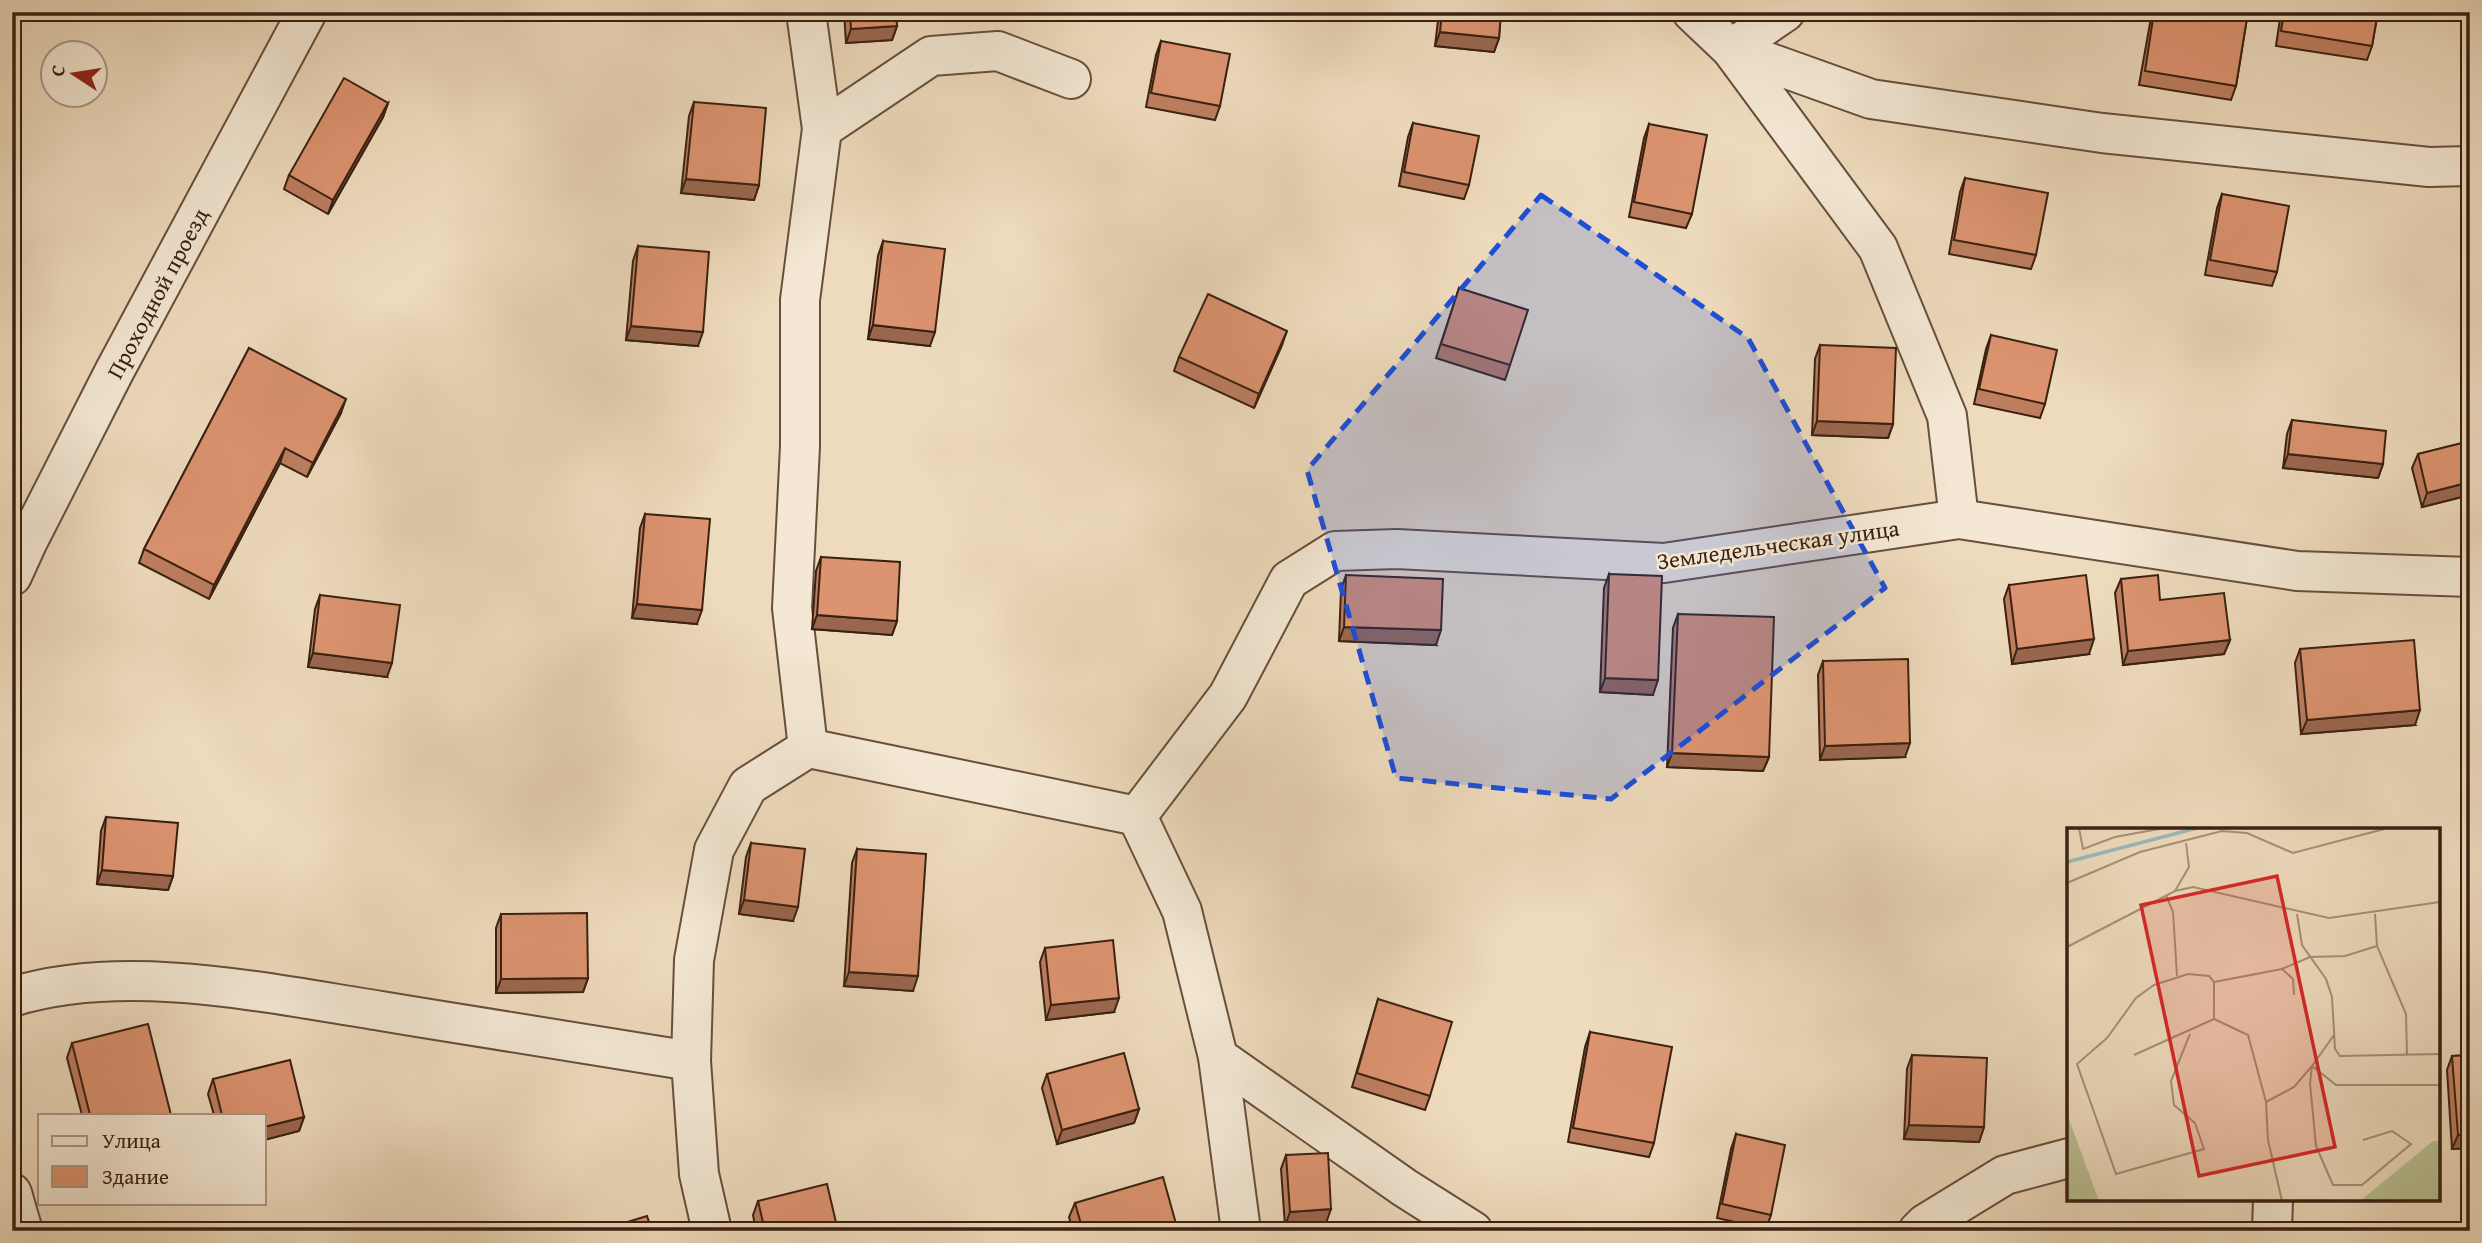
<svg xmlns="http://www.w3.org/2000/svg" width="2482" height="1243" font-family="'Gentium Book Plus',serif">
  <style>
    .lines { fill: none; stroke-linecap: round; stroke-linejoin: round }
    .minor-casing { stroke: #674f3c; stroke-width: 42 }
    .minor { stroke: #f4e8d4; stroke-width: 38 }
    .wall { fill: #bd7e60; stroke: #3a2011; stroke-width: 2 }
    .shaded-wall { fill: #9a674e; stroke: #3a2011; stroke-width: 2 }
    .building { fill: #dc9370; stroke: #3a2011; stroke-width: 2 }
    .marked { fill: #1d4ed8; fill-opacity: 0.2; stroke: #1d4ed8; stroke-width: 5; stroke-dasharray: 14 9; stroke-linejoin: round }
    .labels { text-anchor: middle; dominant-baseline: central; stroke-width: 5; stroke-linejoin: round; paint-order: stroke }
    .street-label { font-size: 23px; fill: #3a2011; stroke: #f4e8d4 }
    .inset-river { fill: none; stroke: #9cb9b9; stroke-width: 3.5 }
    .inset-road { fill: none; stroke: #a69078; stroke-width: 2 }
    .view { fill: #d62828; fill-opacity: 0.15; stroke: #d62828; stroke-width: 3.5 }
    .inset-edge { fill: none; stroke: #3a2011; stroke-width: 3.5 }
  </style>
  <rect width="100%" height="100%" fill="#eedbbd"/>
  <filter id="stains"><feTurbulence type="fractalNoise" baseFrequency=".00286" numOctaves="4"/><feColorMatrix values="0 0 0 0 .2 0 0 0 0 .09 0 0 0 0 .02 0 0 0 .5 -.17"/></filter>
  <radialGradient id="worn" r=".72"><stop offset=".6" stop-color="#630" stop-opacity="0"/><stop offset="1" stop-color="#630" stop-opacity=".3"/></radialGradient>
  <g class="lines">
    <g class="minor-casing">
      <g id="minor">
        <path d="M806 12 822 129 800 300V446L792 608 808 748"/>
        <path d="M1692 12 1731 49 1871 99 2102 133 2429 167 2470 166"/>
        <path d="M1785 12 1731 49 1878 248 1947 416 1959 519"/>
        <path d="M822 129 931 56 998 51 1071 79"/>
        <path d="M12 576 27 543 114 372 307 12"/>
        <path d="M808 748 1137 816"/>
        <path d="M1137 816 1228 696 1289 580 1335 551 1397 549 1664 563 1959 519 2297 571 2470 577"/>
        <path d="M1137 816 1182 911 1218 1057 1241 1231"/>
        <path d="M12 997C125 962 266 993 381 1011 484 1028 587 1044 691 1061"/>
        <path d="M1218 1057 1405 1188 1473 1231"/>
        <path d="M12 1193 23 1231"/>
        <path d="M712 1231 699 1174 691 1061 694 960 714 850 748 786 808 748"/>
        <path d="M1918 1231 1925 1224 2005 1175 2069 1158"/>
        <path d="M2272 1231 2273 1199"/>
      </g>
    </g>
    <use href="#minor" class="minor"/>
  </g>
  <g class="wall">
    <path d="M844 12H896L897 26 892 40 846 43Z"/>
    <path d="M1439 12H1501L1499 38 1494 52 1435 46Z"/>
    <path d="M2152 12H2248L2236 86 2231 100 2139 85Z"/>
    <path d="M2281 12H2378L2372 46 2367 60 2276 46Z"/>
    <path d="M1161 41 1220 106 1215 120 1146 107 1156 55Z"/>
    <path d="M694 102 759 185 754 200 681 193 689 116Z"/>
    <path d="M388 103 383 117 328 214 284 189 289 175Z"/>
    <path d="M1413 123 1469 185 1464 199 1399 186 1408 137Z"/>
    <path d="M1649 124 1692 214 1686 228 1629 217 1644 138Z"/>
    <path d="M1965 178 2036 255 2031 269 1949 254 1960 192Z"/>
    <path d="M2222 194 2277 272 2272 286 2205 275 2217 208Z"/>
    <path d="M883 241 930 346 868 339 878 256Z"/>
    <path d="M638 246 698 346 626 340 633 261Z"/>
    <path d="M1459 288 1510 365 1505 380 1436 358Z"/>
    <path d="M1991 335 2045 404 2040 418 1974 404 1986 349Z"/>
    <path d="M1282 345 1254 408 1174 371 1179 357Z"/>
    <path d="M1820 345 1893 424 1888 438 1812 435 1815 359Z"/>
    <path d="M249 348 341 413 307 477 280 463 209 599 139 563 144 549Z"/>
    <path d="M2292 420 2383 464 2378 478 2283 468 2287 434Z"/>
    <path d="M2470 441V495L2422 507 2412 468 2418 454Z"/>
    <path d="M645 514 697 624 632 618 640 528Z"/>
    <path d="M821 557 897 621 892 635 812 629 816 571Z"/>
    <path d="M1609 574 1653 695 1600 692 1604 588Z"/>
    <path d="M1346 575 1436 645 1339 641 1341 590Z"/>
    <path d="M2121 579 2160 600 2230 640 2224 654 2123 665 2115 593Z"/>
    <path d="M2009 585 2089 654 2012 664 2004 599Z"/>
    <path d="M320 595 387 677 308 667 315 609Z"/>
    <path d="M1678 614 1769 757 1763 771 1667 767 1673 628Z"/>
    <path d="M2300 649 2415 725 2301 734 2295 663Z"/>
    <path d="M1823 661 1905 757 1820 760 1818 675Z"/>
    <path d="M106 817 173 876 168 890 97 884 101 831Z"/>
    <path d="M751 843 793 921 739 914 746 857Z"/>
    <path d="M857 849 913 991 844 986 852 863Z"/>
    <path d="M501 914 588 978 583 992 496 993V928Z"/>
    <path d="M1045 948 1114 1012 1046 1020 1040 962Z"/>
    <path d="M1378 999 1430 1096 1425 1110 1352 1087Z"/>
    <path d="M1590 1032 1654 1143 1649 1157 1568 1142 1585 1047Z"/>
    <path d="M72 1043 171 1115H82L67 1058Z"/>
    <path d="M1912 1055 1984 1127 1979 1142 1904 1139 1907 1069Z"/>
    <path d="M2470 1055V1148L2452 1149 2447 1070 2452 1056Z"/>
    <path d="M1047 1074 1139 1109 1134 1123 1057 1144 1042 1088Z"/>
    <path d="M213 1079 304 1117 299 1131 264 1140V1115H214L208 1094Z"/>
    <path d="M1736 1134 1771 1215 1766 1229 1717 1218 1731 1149Z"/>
    <path d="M1286 1155 1326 1223 1285 1226 1281 1169Z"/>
    <path d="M758 1201 838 1231H756L753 1215Z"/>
    <path d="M1075 1203 1178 1231H1073L1069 1217Z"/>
  </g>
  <g class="shaded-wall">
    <path d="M897 26 892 40 846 43 851 29Z"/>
    <path d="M1440 32 1499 38 1494 52 1435 46Z"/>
    <path d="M388 103 383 117 328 214 333 200Z"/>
    <path d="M686 179 759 185 754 200 681 193Z"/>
    <path d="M873 325 935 332 930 346 868 339Z"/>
    <path d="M631 326 703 332 698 346 626 340Z"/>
    <path d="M1287 331 1282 345 1254 408 1259 394Z"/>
    <path d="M346 399 341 413 307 477 313 463Z"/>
    <path d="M1817 421 1893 424 1888 438 1812 435Z"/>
    <path d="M285 448 280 463 209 599 214 585Z"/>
    <path d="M2288 454 2383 464 2378 478 2283 468Z"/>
    <path d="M2470 482V495L2422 507 2427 493Z"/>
    <path d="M637 604 702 610 697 624 632 618Z"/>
    <path d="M817 615 897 621 892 635 812 629Z"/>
    <path d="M1344 627 1441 630 1436 645 1339 641Z"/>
    <path d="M2094 639 2089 654 2012 664 2017 649Z"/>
    <path d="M2230 640 2224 654 2123 665 2128 651Z"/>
    <path d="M313 653 392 663 387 677 308 667Z"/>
    <path d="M1605 678 1658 680 1653 695 1600 692Z"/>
    <path d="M2420 710 2415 725 2301 734 2307 720Z"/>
    <path d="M1910 743 1905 757 1820 760 1825 746Z"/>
    <path d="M1672 753 1769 757 1763 771 1667 767Z"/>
    <path d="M102 870 173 876 168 890 97 884Z"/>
    <path d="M744 900 798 907 793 921 739 914Z"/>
    <path d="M849 972 918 976 913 991 844 986Z"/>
    <path d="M588 978 583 992 496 993 501 979Z"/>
    <path d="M1119 998 1114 1012 1046 1020 1051 1005Z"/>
    <path d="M1139 1109 1134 1123 1057 1144 1062 1130Z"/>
    <path d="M304 1117 299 1131 264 1140V1127Z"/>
    <path d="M1909 1125 1984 1127 1979 1142 1904 1139Z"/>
    <path d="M2470 1134V1148L2452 1149 2458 1135Z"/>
    <path d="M1331 1209 1326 1223 1285 1226 1290 1212Z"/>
  </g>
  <g class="building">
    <path d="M850 12H896L897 26 851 29Z"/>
    <path d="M1442 12H1501L1499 38 1440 32Z"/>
    <path d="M2154 12H2248L2236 86 2145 71Z"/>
    <path d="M2284 12H2378L2372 46 2281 31Z"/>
    <path d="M1161 41 1230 54 1220 106 1151 93Z"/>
    <path d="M344 78 388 103 333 200 289 175Z"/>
    <path d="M694 102 766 108 759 185 686 179Z"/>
    <path d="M1413 123 1479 136 1469 185 1404 172Z"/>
    <path d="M1649 124 1707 135 1692 214 1634 202Z"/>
    <path d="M1965 178 2048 193 2036 255 1954 240Z"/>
    <path d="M2222 194 2289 206 2277 272 2210 260Z"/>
    <path d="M883 241 945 249 935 332 873 325Z"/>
    <path d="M638 246 709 252 703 332 631 326Z"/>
    <path d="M1459 288 1528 310 1510 365 1441 344Z"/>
    <path d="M1208 294 1287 331 1259 394 1179 357Z"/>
    <path d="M1991 335 2057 350 2045 404 1979 389Z"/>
    <path d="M1820 345 1896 348 1893 424 1817 421Z"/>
    <path d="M249 348 346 399 313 463 285 448 214 585 144 549Z"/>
    <path d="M2292 420 2386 431 2383 464 2288 454Z"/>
    <path d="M2470 441V482L2427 493 2418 454Z"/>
    <path d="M645 514 710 519 702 610 637 604Z"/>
    <path d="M821 557 900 562 897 621 817 615Z"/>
    <path d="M1609 574 1662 576 1658 680 1605 678Z"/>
    <path d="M1346 575 1443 579 1441 630 1344 627Z"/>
    <path d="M2086 575 2094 639 2017 649 2009 585Z"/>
    <path d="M2158 575 2160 600 2224 593 2230 640 2128 651 2121 579Z"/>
    <path d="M320 595 400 605 392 663 313 653Z"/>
    <path d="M1678 614 1774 617 1769 757 1672 753Z"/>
    <path d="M2414 640 2420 710 2307 720 2300 649Z"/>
    <path d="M1908 659 1910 743 1825 746 1823 661Z"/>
    <path d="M106 817 178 823 173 876 102 870Z"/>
    <path d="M751 843 805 849 798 907 744 900Z"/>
    <path d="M857 849 926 854 918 976 849 972Z"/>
    <path d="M587 913 588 978 501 979V914Z"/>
    <path d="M1113 940 1119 998 1051 1005 1045 948Z"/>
    <path d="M1378 999 1452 1022 1430 1096 1357 1073Z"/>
    <path d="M148 1024 171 1115H90L72 1043Z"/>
    <path d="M1590 1032 1672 1047 1654 1143 1573 1128Z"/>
    <path d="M1124 1053 1139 1109 1062 1130 1047 1074Z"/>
    <path d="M1912 1055 1987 1058 1984 1127 1909 1125Z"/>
    <path d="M2470 1055V1134L2458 1135 2452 1056Z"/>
    <path d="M290 1060 304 1117 264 1127V1115H222L213 1079Z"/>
    <path d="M1736 1134 1785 1145 1771 1215 1722 1204Z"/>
    <path d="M1328 1153 1331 1209 1290 1212 1286 1155Z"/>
    <path d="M1163 1177 1178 1231H1083L1075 1203Z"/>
    <path d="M827 1184 838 1231H765L758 1201Z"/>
    <path d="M647 1216 652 1231H598Z"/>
  </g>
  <path class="marked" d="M1541 195 1748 338 1885 588 1611 799 1396 778 1307 470Z"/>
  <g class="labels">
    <g class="street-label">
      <text transform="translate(157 293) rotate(-62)">Проходной проезд</text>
      <text transform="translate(1778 544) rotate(-8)">Земледельческая улица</text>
    </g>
  </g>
  <g transform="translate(2067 828)">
    <rect width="373" height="373" fill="#eedbbd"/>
    <path d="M0 286 32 373H0ZM366 313H373V373H293Z" fill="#b8c092"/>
    <path class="inset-river" d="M0 34 130 0"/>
    <path class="inset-road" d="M12 0 16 21 48 9 97 0M0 55 73 24 155 3 180 5 226 25 321 0M108 63 122 39 119 15M99 67 106 84 110 148M230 86 235 117 259 151 265 169 268 221 273 228 373 226M308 86 310 118 339 186 340 227M0 119 108 63 126 59 262 90 373 74M215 141 226 151 227 167M147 154 215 141 243 129 278 128 310 118M147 154V191M147 191 181 207 199 274 201 312 215 373M123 206 104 253 107 277 128 295 137 321 49 346 10 236 40 210 69 170 87 157 121 146 142 148 147 154M267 207 245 238 243 255 249 318 266 357H295L344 316 325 303 296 312M67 227 147 191M199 274 227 259 245 238 269 257H373"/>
    <path class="view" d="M210 48 268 319 132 348 74 77Z"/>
    <rect width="373" height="373" class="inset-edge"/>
  </g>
  <rect width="2482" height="1243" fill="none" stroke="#eedbbd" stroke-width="42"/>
  <rect x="14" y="14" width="2454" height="1215" fill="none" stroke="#3a2011" stroke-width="3.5"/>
  <rect x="21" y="21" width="2440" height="1201" fill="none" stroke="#3a2011" stroke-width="2"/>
  <rect x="38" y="1114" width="228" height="91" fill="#f4e8d4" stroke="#aa9886" stroke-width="2"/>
  <rect x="52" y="1136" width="35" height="10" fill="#f4e8d4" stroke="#aa9886" stroke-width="2"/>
  <text x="102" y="1148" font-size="21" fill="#3a2011">Улица</text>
  <rect x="52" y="1166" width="35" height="21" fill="#dc9370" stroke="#aa9886" stroke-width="2"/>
  <text x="102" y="1184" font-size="21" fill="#3a2011">Здание</text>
  <g transform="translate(74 74) rotate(282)"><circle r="33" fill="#f4e8d4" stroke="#aa9886" stroke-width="2"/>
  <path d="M0-5L12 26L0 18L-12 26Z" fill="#8f2418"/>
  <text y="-10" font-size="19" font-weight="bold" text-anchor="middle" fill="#3a2011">С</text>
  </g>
  <rect width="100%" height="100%" filter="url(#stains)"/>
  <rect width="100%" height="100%" fill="url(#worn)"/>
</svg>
